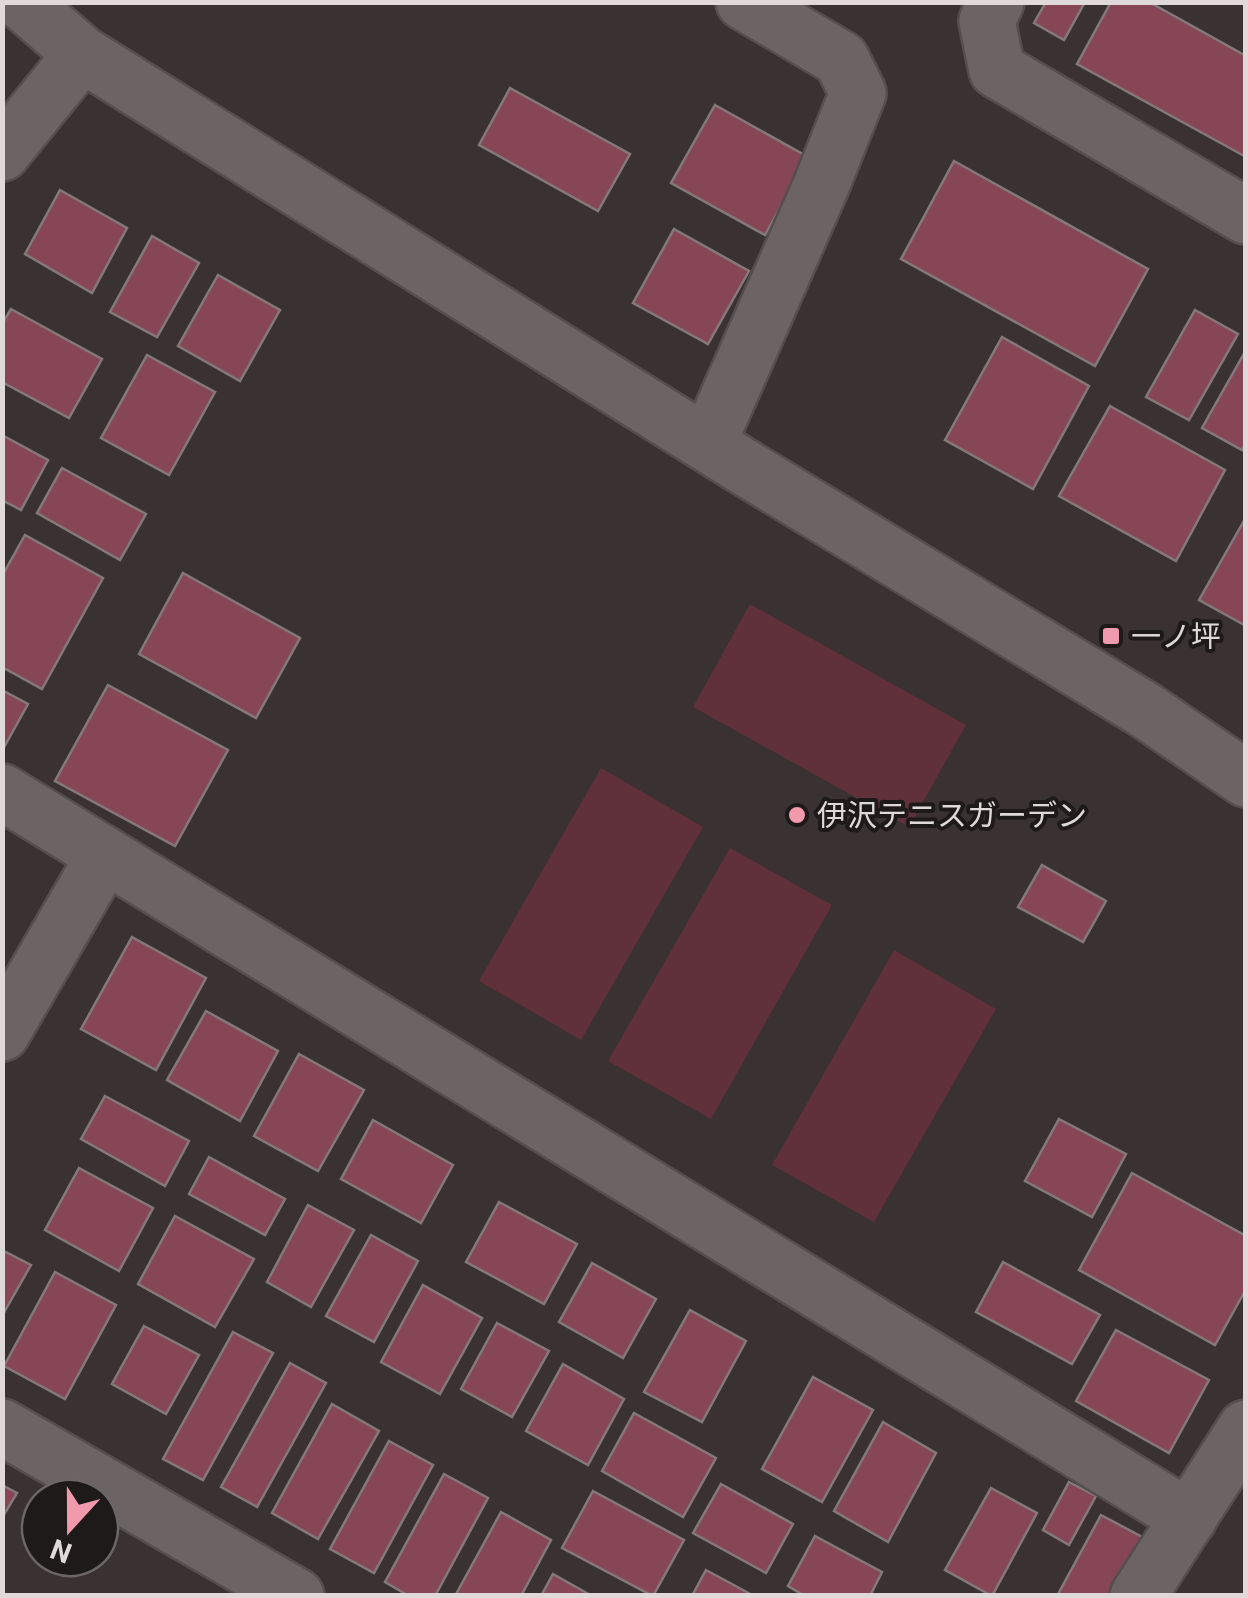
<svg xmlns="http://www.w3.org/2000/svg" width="1248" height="1598" font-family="Roboto,'Noto Sans JP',sans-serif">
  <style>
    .green { fill: #60303b }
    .building { fill: #874655; stroke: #83797b; stroke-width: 2.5 }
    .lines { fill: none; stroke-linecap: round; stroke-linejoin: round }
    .minor-casing { stroke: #554e50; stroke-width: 60 }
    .minor { stroke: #6c6364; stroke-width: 55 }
    .poi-dot { fill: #f29aad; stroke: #1e1a1a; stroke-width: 4 }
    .labels { text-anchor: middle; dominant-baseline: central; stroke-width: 8; stroke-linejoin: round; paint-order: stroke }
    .poi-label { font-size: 30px; fill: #dfd9da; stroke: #1e1a1a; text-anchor: start }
  </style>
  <rect width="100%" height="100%" fill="#393132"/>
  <g class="green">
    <path d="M750 604 966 725 909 827 693 707Z"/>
    <path d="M601 768 703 827 581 1040 479 981Z"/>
    <path d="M730 848 832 905 711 1119 608 1061Z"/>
    <path d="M894 950 996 1009 874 1222 772 1165Z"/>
  </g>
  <g class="building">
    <path d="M1046 2H1085L1064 40 1034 23Z"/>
    <path d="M1111 2H1149L1246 56V157L1077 64Z"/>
    <path d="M510 88 630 154 598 211 479 145Z"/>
    <path d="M715 105 808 157 765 235 671 183Z"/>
    <path d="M954 161 1148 269 1095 366 901 259Z"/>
    <path d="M60 190 127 228 92 293 25 254Z"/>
    <path d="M674 229 749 271 708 344 633 303Z"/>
    <path d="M152 236 199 263 157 337 110 312Z"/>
    <path d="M218 275 280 310 240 381 178 346Z"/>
    <path d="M11 309 102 359 69 418 2 382V324Z"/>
    <path d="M1195 310 1238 334 1189 420 1146 397Z"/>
    <path d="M1002 337 1089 386 1033 489 945 440Z"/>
    <path d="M1246 350V444L1242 450 1202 428Z"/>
    <path d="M147 355 215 392 169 475 101 438Z"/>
    <path d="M1110 406 1225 470 1176 561 1059 496Z"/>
    <path d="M2 435 48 460 21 510 2 500Z"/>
    <path d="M62 468 146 514 120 560 37 513Z"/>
    <path d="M1245 519H1246V626L1199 600Z"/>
    <path d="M25 535 103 578 42 689 2 667V576Z"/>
    <path d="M183 573 300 638 256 718 139 654Z"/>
    <path d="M108 685 228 750 175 846 55 781Z"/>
    <path d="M2 690 28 704 2 751Z"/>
    <path d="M1042 865 1106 901 1083 942 1018 907Z"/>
    <path d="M132 937 206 978 156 1070 81 1029Z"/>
    <path d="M206 1011 278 1051 240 1121 167 1080Z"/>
    <path d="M299 1054 364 1090 318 1171 254 1136Z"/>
    <path d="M105 1096 189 1141 165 1186 81 1139Z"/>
    <path d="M1059 1119 1126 1154 1092 1217 1025 1181Z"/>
    <path d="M373 1120 453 1165 421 1223 341 1179Z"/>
    <path d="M209 1157 285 1199 265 1235 189 1194Z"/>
    <path d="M79 1168 153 1208 119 1271 45 1230Z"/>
    <path d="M1132 1173 1246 1236V1289L1215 1345 1079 1270Z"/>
    <path d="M499 1202 577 1244 544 1304 466 1262Z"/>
    <path d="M308 1205 354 1230 311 1307 267 1282Z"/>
    <path d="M175 1216 254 1259 215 1327 138 1284Z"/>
    <path d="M371 1235 418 1261 374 1342 326 1316Z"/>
    <path d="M2 1250 31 1265 2 1316Z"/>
    <path d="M1003 1262 1100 1315 1072 1364 976 1312Z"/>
    <path d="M592 1263 656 1299 623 1358 559 1322Z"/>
    <path d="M55 1272 116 1305 65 1399 4 1366Z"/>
    <path d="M423 1285 482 1318 440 1394 381 1362Z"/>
    <path d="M690 1310 746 1341 702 1422 644 1392Z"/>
    <path d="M497 1323 549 1351 512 1417 461 1389Z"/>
    <path d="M144 1326 199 1355 166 1414 112 1384Z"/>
    <path d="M1116 1330 1209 1380 1169 1453 1076 1401Z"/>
    <path d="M233 1332 273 1353 203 1480 163 1459Z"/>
    <path d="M290 1363 326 1383 257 1507 221 1487Z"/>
    <path d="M563 1364 624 1399 588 1465 526 1431Z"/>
    <path d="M813 1377 873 1410 822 1502 762 1469Z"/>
    <path d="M332 1404 379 1431 318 1539 272 1513Z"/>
    <path d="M634 1413 716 1458 683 1517 602 1471Z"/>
    <path d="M883 1422 936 1453 888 1542 834 1511Z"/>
    <path d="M389 1441 433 1465 374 1573 330 1549Z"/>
    <path d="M444 1474 488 1498 435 1596H409L385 1582Z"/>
    <path d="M1069 1482 1096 1496 1069 1545 1043 1530Z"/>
    <path d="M721 1484 793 1524 766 1573 693 1533Z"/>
    <path d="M2 1485 17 1493 2 1518Z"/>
    <path d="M991 1488 1037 1513 992 1596 945 1570Z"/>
    <path d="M593 1491 684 1540 653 1596 562 1548Z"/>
    <path d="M501 1512 551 1540 521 1596H455Z"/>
    <path d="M1101 1515 1146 1539 1115 1596H1057Z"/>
    <path d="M815 1536 882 1572 870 1596H805L788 1586Z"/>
    <path d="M706 1570 754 1596H692Z"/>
    <path d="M553 1574 592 1596H541Z"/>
  </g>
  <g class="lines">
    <g class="minor-casing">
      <g id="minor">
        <path d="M22 2 82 54 741 465 1145 710 1246 779"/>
        <path d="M996 2 987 21 997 70 1246 216"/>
        <path d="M2 153 82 54"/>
        <path d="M708 443 821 186 858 93 841 59 744 2"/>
        <path d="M2 792 1189 1518"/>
        <path d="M2 1033 105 855"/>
        <path d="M2 1427 296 1596"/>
        <path d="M1138 1596 1246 1428"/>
      </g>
    </g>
    <use href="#minor" class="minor"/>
  </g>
  <g class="poi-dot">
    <rect x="1101" y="626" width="20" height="20" rx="5"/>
    <circle cx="797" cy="815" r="10"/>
  </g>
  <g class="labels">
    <g class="poi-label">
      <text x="1131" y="636">一ノ坪</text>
      <text x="817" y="815">伊沢テニスガーデン</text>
    </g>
  </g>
  <rect width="1248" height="1598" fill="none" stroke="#dfd9da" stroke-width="10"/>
  <g transform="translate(70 1528) rotate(201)"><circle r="48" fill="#1e1a1a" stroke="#6b6667" stroke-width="2.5"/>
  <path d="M0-8L18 38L0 25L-18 38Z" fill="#f29aad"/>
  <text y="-15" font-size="28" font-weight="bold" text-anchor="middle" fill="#dfd9da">N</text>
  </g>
</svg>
